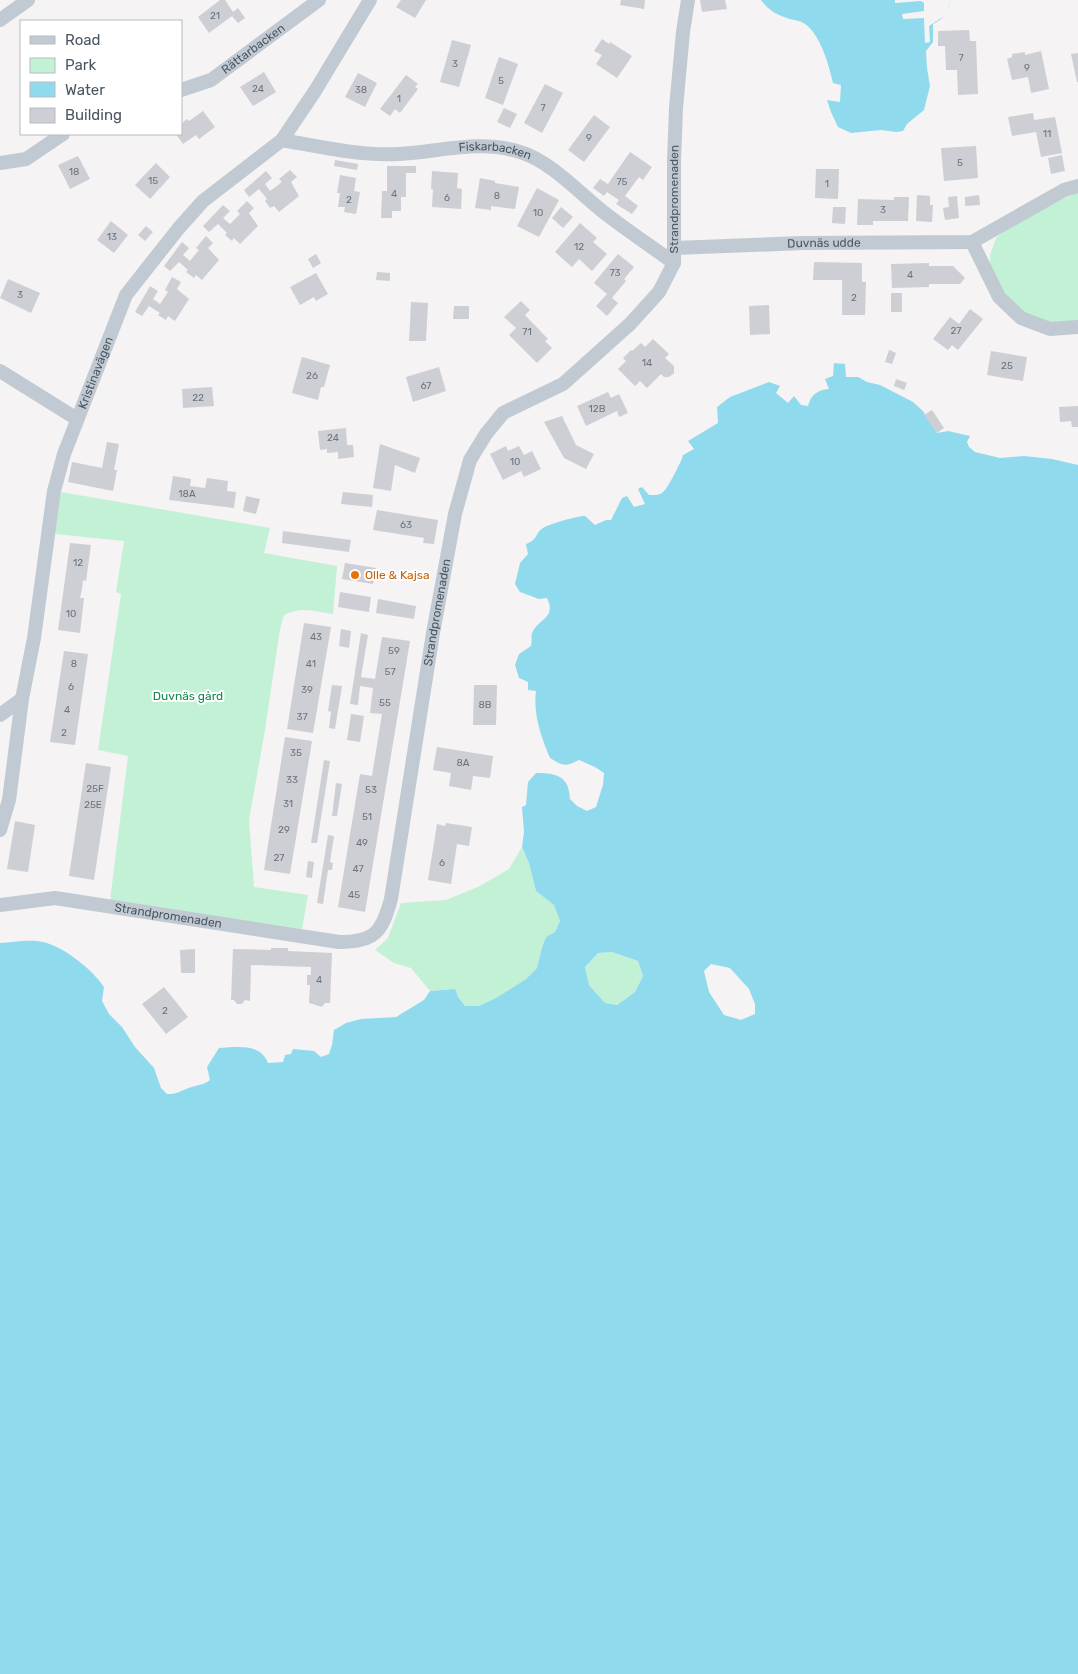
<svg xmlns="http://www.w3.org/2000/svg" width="1078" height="1674" font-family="Rubik,sans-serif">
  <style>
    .green { fill: #c3f1d5 }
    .water { fill: #90daee; fill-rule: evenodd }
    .pier { fill: #f5f3f3 }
    .building { fill: #cdcfd5 }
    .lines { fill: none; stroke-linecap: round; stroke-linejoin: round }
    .minor { stroke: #c1cad2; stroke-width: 14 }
    .food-dot { fill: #e8710a; stroke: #fff; stroke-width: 2 }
    .labels { text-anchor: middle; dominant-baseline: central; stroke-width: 4; stroke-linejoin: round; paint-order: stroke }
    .number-label { font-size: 10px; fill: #6b747e }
    .street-label { font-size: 12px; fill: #4a5661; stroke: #fff }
    .food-label { font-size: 12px; fill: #c56008; stroke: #fff; text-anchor: start }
    .park-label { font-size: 12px; fill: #17864f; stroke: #fff }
  </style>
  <rect width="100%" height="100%" fill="#f5f3f3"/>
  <g class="green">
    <path d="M1078 193V322L1053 324 1032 319 1007 299 990 269V255L996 238 1004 231 1053 202Z"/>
    <path d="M61 492 270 528 264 553 337 566 333 614C315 611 299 606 284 615L280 629 265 730 249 820 254 887 308 895 302 929 110 901 128 756 98 750 121 594 116 592 124 541 55 534Z"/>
    <path d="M522 847 529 863 536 891 554 905 560 921 555 932 546 937 542 946 537 968 526 979 496 998 479 1006H465L458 997 454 989 430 991 411 968 394 963 375 950 388 938 401 903 446 900 480 886 509 869Z"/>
    <path d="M612 952 638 961 643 976 635 992 617 1005 605 1003 589 985 585 967 598 953Z"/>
  </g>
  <g class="water">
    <path d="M761 0H951C947 13 945 18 933 24V42L926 51 927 68 930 86 924 110 907 124 903 131 896 132 881 130 851 133 838 127 831 112 827 100 840 102 841 85 833 83C829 65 820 34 805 24 801 21 794 20 790 19 777 15 769 11 761 0Z"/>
    <path d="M834 363 845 364 846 377H858L867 382 880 385 913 402 923 411 937 433 948 431 970 436 967 442 969 447 975 452 1000 458 1024 456 1052 459 1078 465V1674H0V943C13 942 30 939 43 942 63 946 93 970 104 987L102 1001 109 1014 122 1027 135 1047 154 1068 161 1088 167 1094C176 1094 179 1092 186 1089 195 1085 202 1086 210 1080L207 1067 219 1048C237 1047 261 1043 268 1063L283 1062 285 1055 291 1054 293 1049 314 1051 321 1057 329 1054 332 1045 334 1030 346 1023 361 1019 396 1017 424 1000 430 991 455 989 458 997 465 1006H479L496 998 526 979 537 968 542 947 546 937 555 932 560 921 554 905 536 891 529 863 522 847 524 832 522 807 526 805 528 782 536 773C557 773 569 776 570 799L577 806 587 811 596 807 603 785 604 773 595 767 579 760C565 767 563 766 550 758 541 737 533 714 536 691L528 690V682L519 678 515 665 519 654 531 646C532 642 531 636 532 633 538 619 557 618 547 598L539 599 520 592 515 584 520 563 528 554 526 544C538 540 535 533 543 528 549 524 577 516 585 516L595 525 606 520H611L622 498 627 496 634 507 645 504 638 489 642 487 649 495C655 495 659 496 664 491 667 489 682 461 683 455L694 449 688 441 718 423 717 407 730 397 769 382 780 386 776 393 788 403 794 396 801 405 808 406C811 395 817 390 829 389L825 379 833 376ZM612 952 638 961 643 976 635 992 617 1005 605 1003 589 985 585 967 598 953ZM711 964 730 968 749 989 755 1004V1014L741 1020 724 1015 709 992 704 971Z"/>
  </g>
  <path class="pier" d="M895 0H951L946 15 929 26 930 42 925 43 924 18 903 19 902 14 924 11V3L921 1 895 3Z"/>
  <g class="building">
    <path d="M220 0H225L233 12 238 8 245 18 238 23 232 16 209 33 198 17Z"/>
    <path d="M401 0H426L415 18 396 7Z"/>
    <path d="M621 0H645L644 9 620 5Z"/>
    <path d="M700 0H725L727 9 702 12Z"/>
    <path d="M969 30 970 41H976L978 94 958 95 957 70H946L945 46H938V31Z"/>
    <path d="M602 39 609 44 610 42 632 56 617 78 596 64 602 55 594 51Z"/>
    <path d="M452 40 471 45 459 87 440 82Z"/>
    <path d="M1041 51 1049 89 1031 93 1028 77 1012 80 1007 59 1012 57V54L1025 52V55Z"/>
    <path d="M1078 53V82H1077L1071 54Z"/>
    <path d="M499 57 518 64 503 105 485 98Z"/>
    <path d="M264 72 276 92 253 106 240 87Z"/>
    <path d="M358 73 377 83 365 107 345 97Z"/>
    <path d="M406 75 418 84 415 87 418 89 400 113 395 109 390 116 380 109Z"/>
    <path d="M545 84 563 93 542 133 524 123Z"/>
    <path d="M504 108 517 114 510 128 497 122Z"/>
    <path d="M203 111 215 127 199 139 196 135 183 144 176 134H181V124L187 119 189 121Z"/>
    <path d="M1033 113 1034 120 1055 117 1062 153 1041 157 1036 132 1012 136 1008 117Z"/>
    <path d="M594 115 610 127 584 162 568 150Z"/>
    <path d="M976 146 978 178 944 181 941 148Z"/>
    <path d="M630 152 652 167 643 180 639 177 625 196 638 206 632 214 616 204 619 200 607 192 604 196 593 188 600 179 608 184Z"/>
    <path d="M1062 155 1065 171 1051 174 1048 158Z"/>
    <path d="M78 156 90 179 70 189 58 165Z"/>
    <path d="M335 160 358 164 357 170 334 166Z"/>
    <path d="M156 163 170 177 150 199 135 185Z"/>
    <path d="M387 166H416V173H406V197H401V211H392V218H381L382 191H387Z"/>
    <path d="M816 169H839L838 199 815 198Z"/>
    <path d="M290 170 297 177 291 182 299 196 279 212 274 206 270 208 265 201 267 199 259 189 249 197 244 190 266 171 272 178 265 184 270 191 282 182 279 179Z"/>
    <path d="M432 171 458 173 457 188 462 189 461 209 432 207 433 189H431Z"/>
    <path d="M340 175 356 178 354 191 360 192 356 214 344 212 345 207H338L340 193H337Z"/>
    <path d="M480 178 495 181V183L519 187 515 209 491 206V210L475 208Z"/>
    <path d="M537 188 559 200 539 237 517 226Z"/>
    <path d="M917 195 930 196V205H933L932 222 916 221Z"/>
    <path d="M979 195 980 205 965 206V197Z"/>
    <path d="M957 196 959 218 945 220 943 208 949 207 948 197Z"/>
    <path d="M894 197H909L908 221H873V225H857L858 199 894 200Z"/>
    <path d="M247 201 254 208 249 213 258 226 240 244 234 238 232 241 225 235 227 233 218 224 209 232 203 226 223 205 230 211 223 218 230 224 240 214 237 211Z"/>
    <path d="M561 207 573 217 563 228 552 218Z"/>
    <path d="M833 207H846L845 224 832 223Z"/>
    <path d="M111 221 128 235 114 253 97 240Z"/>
    <path d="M580 223 597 238 593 242 607 254 592 271 579 259 572 267 555 252Z"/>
    <path d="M146 226 153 232 145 241 138 235Z"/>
    <path d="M206 236 213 243 208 248 219 260 202 280 196 275 194 278 186 272 188 270 179 262 170 271 164 266 182 242 189 248 183 255 190 261 199 250 196 248Z"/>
    <path d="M316 254 321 263 313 268 308 259Z"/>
    <path d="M618 254 634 267 624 279 626 281 612 298 618 303 607 316 596 306 607 294 594 283Z"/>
    <path d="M814 262 862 263V282H866L865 315H842V280H813Z"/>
    <path d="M929 263V266H953L965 278 960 284H929V287L892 288 891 264Z"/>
    <path d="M377 272 390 273V281L376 280Z"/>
    <path d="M316 273 328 294 316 301 314 297 300 305 290 287Z"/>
    <path d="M172 277 181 282 177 289 189 299 175 321 168 316 166 320 158 315 160 313 149 306 142 316 135 312 150 286 158 291 153 299 160 304 168 292 165 290Z"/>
    <path d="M8 279 40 293 31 313 0 298Z"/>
    <rect x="891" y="293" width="11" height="19"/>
    <path d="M521 301 530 310 525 315 548 339 545 341 552 348 537 363 509 335 516 328 504 317Z"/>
    <path d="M411 302 428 303 426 341H409Z"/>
    <path d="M769 305 770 334 750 335 749 306Z"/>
    <path d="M454 306H469V319H453Z"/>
    <path d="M970 309 983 319 958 350 952 345 948 350 933 339 950 317 959 324Z"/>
    <path d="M653 339 669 354 665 358 674 366V373L669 377H664L661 374 647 388 640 381 635 386 618 369 626 361 623 358 631 350 632 351 641 343 645 347Z"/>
    <path d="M889 350 896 353 892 364 885 362Z"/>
    <path d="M991 351 1027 357 1023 381 987 375Z"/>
    <path d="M302 357 330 365 324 387H321L318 400 292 393Z"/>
    <path d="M439 367 446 391 413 402 406 377Z"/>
    <path d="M896 379 907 383 904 390 894 386Z"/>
    <path d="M212 387 214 406 183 408 182 389Z"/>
    <path d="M608 392 611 398 619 394 628 413 619 417 617 411 586 426 577 406Z"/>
    <path d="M1078 406V427H1072L1071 421 1060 422 1059 407Z"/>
    <path d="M932 410 944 428 937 433 924 415Z"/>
    <path d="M562 416 576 445 594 454 586 469 564 458 544 422Z"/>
    <path d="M346 428 347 445H353L354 457 338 459V452L327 453V449L320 450 318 431Z"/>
    <path d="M107 442 119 444 114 470H117L113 491 68 482 72 462 102 468Z"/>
    <path d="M380 444 420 458 415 473 395 465 391 491 373 488Z"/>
    <path d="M506 446 508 451 519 446 524 455 532 451 541 469 524 477 521 471 503 480 490 454Z"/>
    <path d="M173 476 191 479 190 486 205 488 207 478 228 481 227 491 236 492 234 508 169 500Z"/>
    <path d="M343 492 373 495 372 507 341 504Z"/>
    <path d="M246 496 260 499 256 514 243 511Z"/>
    <path d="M377 510 438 520 434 544 423 543 424 538 373 530Z"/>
    <path d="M283 531 351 540 349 552 282 543Z"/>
    <path d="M70 543 91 545 86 581 83 580 82 589 80 598H84L80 633 58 630Z"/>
    <path d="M345 563 376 568 373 584 342 579Z"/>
    <path d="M340 592 371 597 369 612 338 607Z"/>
    <path d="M378 599 416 606 414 619 376 613Z"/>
    <path d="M304 623 331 627 313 733 287 729Z"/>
    <path d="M341 629 351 631 349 648 339 646Z"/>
    <path d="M361 633 368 635 361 677 375 679 382 637 410 641 365 912 338 907 360 774 372 776 382 714 370 713 373 688 360 686 358 705 350 704Z"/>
    <path d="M64 651 88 654 75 745 50 742Z"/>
    <path d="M332 685 342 686 335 729 329 728 331 712 328 711Z"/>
    <path d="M474 685H497L496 725H473Z"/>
    <path d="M351 714 364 716 360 742 347 740Z"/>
    <path d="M285 737 312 741 290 874 264 870Z"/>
    <path d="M437 747 493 756 490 778 473 776 471 790 449 786 451 773 433 770Z"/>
    <path d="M324 760 330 761 317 843H311Z"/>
    <path d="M86 763 111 767 94 880 69 876Z"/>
    <path d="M336 783 342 784 337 816H332Z"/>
    <path d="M15 821 35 825 28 872 7 869Z"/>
    <path d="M446 823 472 827 469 846 457 844 451 884 428 880 437 824 445 826Z"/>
    <path d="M328 835 334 836 330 862 333 863 332 870H328L323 904 317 903Z"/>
    <path d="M308 861 314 862 312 878 306 877Z"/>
    <path d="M271 948H288V951L332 953 330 1003H325L322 1007 309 1003 310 985H307V975H311V967L251 965 250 1001 245 1000 242 1004H237L234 1000H231L233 949 271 950Z"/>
    <path d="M195 949V973H181L180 950Z"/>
    <path d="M164 987 188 1017 166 1034 142 1004Z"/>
  </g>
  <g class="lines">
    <g class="minor">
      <path d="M0 20 28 0"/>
      <path id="s1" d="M181 90 211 80 319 0"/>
      <path id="s2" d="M282 140C321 147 359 156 399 154 439 152 480 139 520 152 551 161 580 194 606 214 628 231 652 247 674 263"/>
      <path d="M0 163 26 159 63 134"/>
      <path d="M972 242 999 297 1021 318 1050 329 1078 327"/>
      <path id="s3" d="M675 248 804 243 972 242 1064 190 1078 186"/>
      <path d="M0 371 77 419"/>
      <path d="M0 715 22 699"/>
      <path id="s4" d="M0 830 9 800 22 699 34 638 54 491 64 454 126 295 178 229 203 201 282 140 315 91 370 0"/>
      <path id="s5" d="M0 905 55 898 339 942C375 942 382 932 391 899L433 633 455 514 470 460 486 434 503 413 563 384 630 324 659 292 674 263V161L676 108 683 32 688 0"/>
    </g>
  </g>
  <circle class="food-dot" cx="355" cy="575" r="5"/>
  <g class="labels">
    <g class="number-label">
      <text x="215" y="16">21</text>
      <text x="961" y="58">7</text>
      <text x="455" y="64">3</text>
      <text x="1027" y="68">9</text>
      <text x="501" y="81">5</text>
      <text x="258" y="89">24</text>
      <text x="361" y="90">38</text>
      <text x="399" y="99">1</text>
      <text x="543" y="108">7</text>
      <text x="1047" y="134">11</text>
      <text x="589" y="138">9</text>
      <text x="960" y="163">5</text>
      <text x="74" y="172">18</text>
      <text x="153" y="181">15</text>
      <text x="622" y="182">75</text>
      <text x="827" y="184">1</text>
      <text x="394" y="194">4</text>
      <text x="497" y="196">8</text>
      <text x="447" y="198">6</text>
      <text x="349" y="200">2</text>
      <text x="883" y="210">3</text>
      <text x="538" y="213">10</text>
      <text x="112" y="237">13</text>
      <text x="579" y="247">12</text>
      <text x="615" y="273">73</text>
      <text x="910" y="275">4</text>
      <text x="20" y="295">3</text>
      <text x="854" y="298">2</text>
      <text x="956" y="331">27</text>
      <text x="527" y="332">71</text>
      <text x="647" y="363">14</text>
      <text x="1007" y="366">25</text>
      <text x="312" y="376">26</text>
      <text x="426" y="386">67</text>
      <text x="198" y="398">22</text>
      <text x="597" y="409">12B</text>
      <text x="333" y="438">24</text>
      <text x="515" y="462">10</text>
      <text x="187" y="494">18A</text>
      <text x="406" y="525">63</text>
      <text x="78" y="563">12</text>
      <text x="71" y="614">10</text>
      <text x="316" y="637">43</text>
      <text x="394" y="651">59</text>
      <text x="74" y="664">8</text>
      <text x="311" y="664">41</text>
      <text x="390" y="672">57</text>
      <text x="71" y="687">6</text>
      <text x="307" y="690">39</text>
      <text x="385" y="703">55</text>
      <text x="485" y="705">8B</text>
      <text x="67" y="710">4</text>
      <text x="302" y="717">37</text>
      <text x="64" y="733">2</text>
      <text x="296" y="753">35</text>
      <text x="463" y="763">8A</text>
      <text x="292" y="780">33</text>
      <text x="95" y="789">25F</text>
      <text x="371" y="790">53</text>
      <text x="288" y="804">31</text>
      <text x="93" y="805">25E</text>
      <text x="367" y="817">51</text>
      <text x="284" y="830">29</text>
      <text x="362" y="843">49</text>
      <text x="279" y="858">27</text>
      <text x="442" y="863">6</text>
      <text x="358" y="869">47</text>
      <text x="354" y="895">45</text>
      <text x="319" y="980">4</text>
      <text x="165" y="1011">2</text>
    </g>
    <g class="street-label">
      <text stroke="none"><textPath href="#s1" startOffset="84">Rättarbacken</textPath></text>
      <text stroke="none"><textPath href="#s2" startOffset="215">Fiskarbacken</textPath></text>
      <text stroke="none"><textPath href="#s5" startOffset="1219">Strandpromenaden</textPath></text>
      <text stroke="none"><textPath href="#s3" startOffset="149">Duvnäs udde</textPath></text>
      <text stroke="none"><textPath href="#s4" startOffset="469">Kristinavägen</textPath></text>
      <text stroke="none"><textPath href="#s5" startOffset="709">Strandpromenaden</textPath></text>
      <text stroke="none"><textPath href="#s5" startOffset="170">Strandpromenaden</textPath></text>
    </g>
    <g class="food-label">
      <text x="365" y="575">Olle &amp; Kajsa</text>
    </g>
    <g class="park-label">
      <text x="188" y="696">Duvnäs gård</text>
    </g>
  </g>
  <rect x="20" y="20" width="162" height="115" fill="#ffffff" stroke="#b7bbc0"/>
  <rect x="30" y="36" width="25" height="8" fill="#c1cad2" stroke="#b7bbc0"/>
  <text x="65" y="45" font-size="15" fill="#4a5661">Road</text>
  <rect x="30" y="58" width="25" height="15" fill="#c3f1d5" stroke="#b7bbc0"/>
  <text x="65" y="70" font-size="15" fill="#4a5661">Park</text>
  <rect x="30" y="82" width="25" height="15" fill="#90daee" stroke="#b7bbc0"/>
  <text x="65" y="95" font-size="15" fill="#4a5661">Water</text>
  <rect x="30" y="108" width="25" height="15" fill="#cdcfd5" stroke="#b7bbc0"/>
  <text x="65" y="120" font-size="15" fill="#4a5661">Building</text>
</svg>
